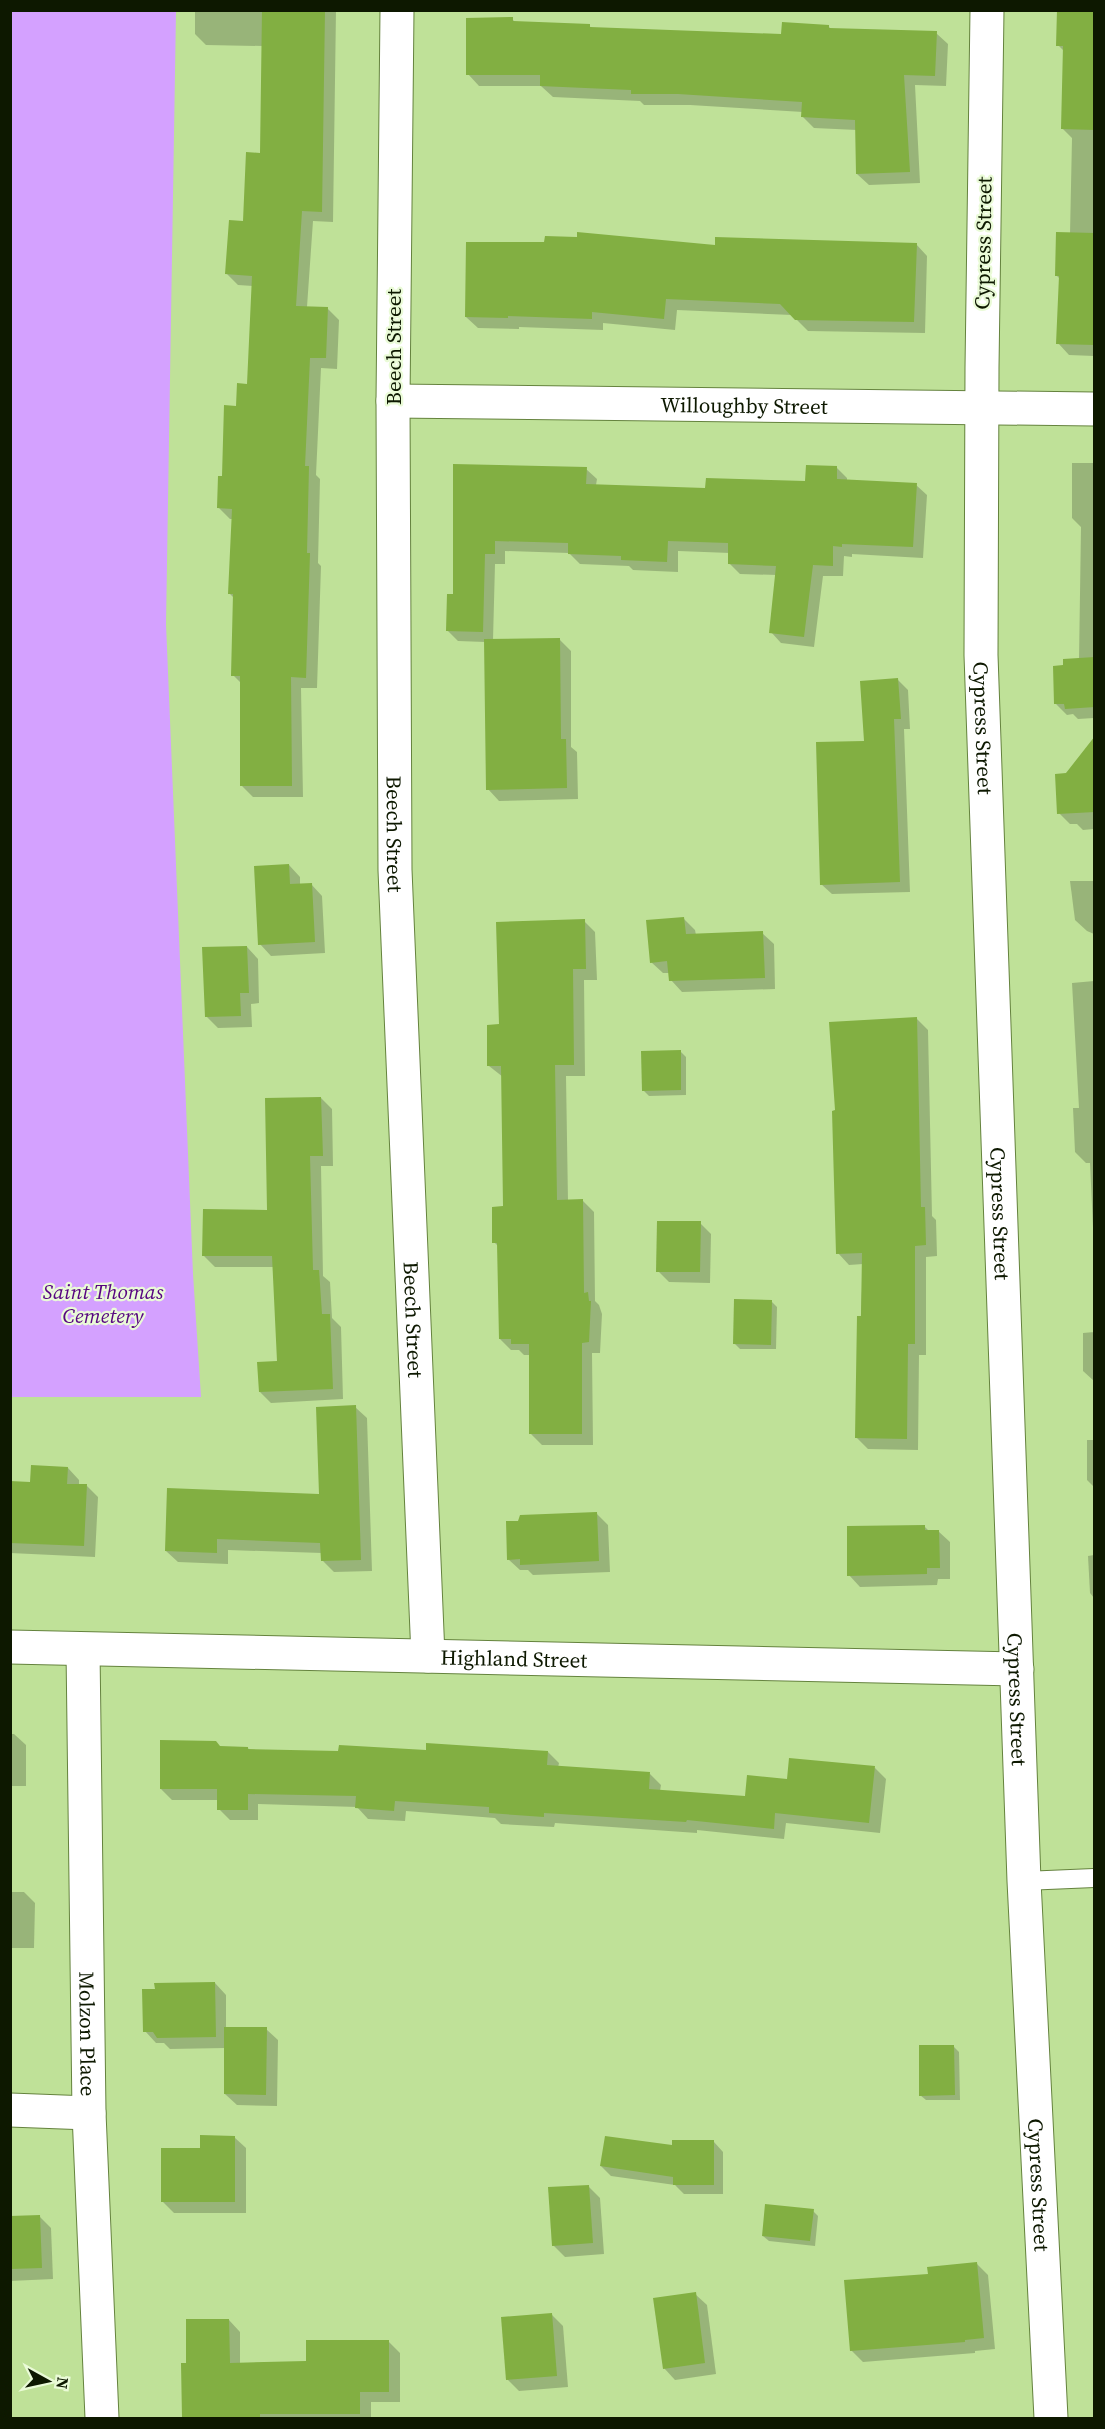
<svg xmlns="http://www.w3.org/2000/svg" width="1105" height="2429" font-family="'Source Serif 4',serif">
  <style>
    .green { fill: #d4a1ff }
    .shadow { fill: #0003 }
    .building { fill: #82af42 }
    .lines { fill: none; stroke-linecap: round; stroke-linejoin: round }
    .service-casing { stroke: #65833e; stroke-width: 20 }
    .minor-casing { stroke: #65833e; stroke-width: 35 }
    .service { stroke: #fff; stroke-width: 18 }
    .minor { stroke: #fff; stroke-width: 33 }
    .labels { text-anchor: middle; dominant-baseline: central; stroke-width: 4.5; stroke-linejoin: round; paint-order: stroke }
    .street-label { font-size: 21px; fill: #0d1800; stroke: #eafbd7 }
    .park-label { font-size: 21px; font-style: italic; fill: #570580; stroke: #eafbd7 }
  </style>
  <rect width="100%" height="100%" fill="#bfe198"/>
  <path class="green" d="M10 11H176L166 624 193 1274 201 1397H11Z"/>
  <g class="shadow">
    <path d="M195 10H336L333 222 313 221 307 307 327 308 339 320 337 369 321 368 316 475 320 479 318 563 321 566 317 688H301L303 797H253L242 786V684L233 675 234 598 230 594 233 519H230L219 508 238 408 248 385 253 286 238 285 227 274 245 223 261 154 263 46 206 45 195 34Z"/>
    <path d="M1094 10V356L1069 355 1058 343 1060 279 1056 275 1070 234 1072 138 1062 128 1065 52 1058 45Z"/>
    <path d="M512 19 516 23 589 26 592 28 783 35 829 27 831 29 936 33 948 44 946 86 915 85 920 183 869 185 857 174V130L814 128 802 116 803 112 690 105H644L640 101 553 97 541 86H479L468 74Z"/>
    <path d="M578 239 716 247 916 244 927 256 925 333 808 331 792 315 677 310 675 330 603 323V330L519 327V329L478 328 466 317 546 244Z"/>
    <path d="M1072 463H1094V718L1078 719 1073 714 1067 715 1056 704 1065 667 1079 660 1081 527 1072 518Z"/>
    <path d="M454 466 586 469 597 479 596 485 707 489 807 482 837 468 847 478V481L916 485 927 495 923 558 852 554V557L844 556 843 576H823L814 647 781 643 771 632 777 575 740 574 729 563 730 553 678 551V572L633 570 629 566 580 564 569 553 505 551V564H495L493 640H560L571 651V747L577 752 578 799 499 801 488 789 485 642 458 641 447 630 454 595Z"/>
    <path d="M898 680 908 690 910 729H904L910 892 832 894 821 884 865 743Z"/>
    <path d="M1094 738V829L1083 830 1077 824H1070L1059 813 1067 775Z"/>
    <path d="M289 865 300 877V885L311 884 322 896 325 953 271 956 260 944Z"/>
    <path d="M1070 881H1094V934L1087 931 1075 920Z"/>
    <path d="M684 919 695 930 696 935 762 933 774 944 775 989 682 992 671 980 670 973H663L651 962Z"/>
    <path d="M584 921 595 932 597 980H584L585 1076H566L568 1201H583L594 1212 595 1301 599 1305 602 1314 600 1353H592L593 1445H542L531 1434 530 1355H524L519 1350H511L500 1339 499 1247 494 1242 505 1208 503 1077 489 1066 500 1026Z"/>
    <path d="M247 947 258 959 259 1003 251 1004 252 1027 218 1028 206 1016Z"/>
    <path d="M1094 981V1249L1090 1163H1086L1075 1152 1073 1108H1079L1072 983Z"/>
    <path d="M917 1019 928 1030 932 1216 936 1220 937 1256 926 1257V1355H919L918 1450 868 1449 856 1437 863 1264 849 1265 838 1253Z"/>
    <path d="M680 1051 686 1057V1095L649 1096 643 1090Z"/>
    <path d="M321 1098 332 1109 333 1166H321L323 1276 330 1282 332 1318 341 1327 343 1399 271 1403 260 1392 279 1362 274 1267H215L204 1256 268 1212Z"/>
    <path d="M700 1223 711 1234 710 1283 669 1282 658 1271Z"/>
    <path d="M772 1302 777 1307 776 1349H740L735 1344Z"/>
    <path d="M1094 1324V1381L1083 1371V1333L1094 1332Z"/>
    <path d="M355 1407 367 1418 372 1571 334 1572 323 1561 322 1553 228 1550V1564L178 1562 166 1551 320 1496Z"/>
    <path d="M1087 1440H1094V1487L1087 1480Z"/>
    <path d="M68 1468 79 1480V1486H87L98 1497 95 1557 10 1553V1483H31Z"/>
    <path d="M597 1514 608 1525 610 1572 533 1575 528 1570H520L508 1559Z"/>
    <path d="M924 1526 929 1531H938L950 1542V1579H938L937 1585 860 1587 849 1575Z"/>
    <path d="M1094 1555V1598L1090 1593 1088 1556Z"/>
    <path d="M10 1734H14L26 1745V1786H10Z"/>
    <path d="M221 1748H248L250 1751 548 1752 559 1763 558 1768 650 1774 661 1785 660 1791 747 1798 788 1780 875 1768 886 1779 880 1833 786 1823 784 1839 697 1830V1833L555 1823 554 1827 501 1824 495 1818 406 1811 405 1821 368 1819 357 1807 258 1804V1820H230L219 1809V1800H172L161 1789Z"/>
    <path d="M10 1892H24L35 1903 34 1948H10Z"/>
    <path d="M215 1983 226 1995V2029H266L278 2040 277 2106 237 2105 225 2094V2048L170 2049 164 2043H156L145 2031Z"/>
    <path d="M953 2046 959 2052 960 2100H926L920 2095Z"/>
    <path d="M234 2137 246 2148V2213H174L162 2201 201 2150Z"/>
    <path d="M714 2142 723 2152V2194H684L675 2185 611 2176 601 2166 674 2147Z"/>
    <path d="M588 2186 600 2198 604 2254 565 2257 553 2245Z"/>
    <path d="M813 2211 818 2216 815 2246 769 2241 763 2236Z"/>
    <path d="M40 2217 51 2228 53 2279 10 2281V2218Z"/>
    <path d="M977 2264 988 2275 995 2349 975 2351V2353L863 2362 851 2350 930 2275Z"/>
    <path d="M695 2294 707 2305 716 2374 675 2380 664 2368Z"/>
    <path d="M551 2314 563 2326 568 2387 519 2391 507 2379Z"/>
    <path d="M229 2320 240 2332V2364L307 2363 388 2341 400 2353V2402H371V2418H184L183 2365H188Z"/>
  </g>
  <g class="building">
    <path d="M262 10H325L322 212 302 211 296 306 328 307 326 358H310L305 466H309L307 553H310L306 678 291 677 292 786H240V676H231L233 594H228L232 509 217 508 218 476H222L224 405 236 406 237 383 247 384 252 276 225 274 229 220 243 221 246 152 260 153Z"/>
    <path d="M1057 10H1095V130L1061 129 1063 46H1056Z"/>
    <path d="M513 17V21L590 24V27L781 34 782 22 829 25V28L937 31 935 76 904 75 910 172 856 174 855 120 801 117 802 102 678 94H631V90L540 86V75H466V18Z"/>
    <path d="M577 232 715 245V237L917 243 914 322 795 320 780 304 666 299 664 319 592 312V319L508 316V318L465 317 466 242H544L545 236 577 237Z"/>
    <path d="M1056 232 1095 233V345L1056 344 1059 276H1055Z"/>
    <path d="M453 464 587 467 586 484 705 488 706 478 805 481 806 465 837 466V479L917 483 913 547 842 544V547L833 546V566L813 565 804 637 769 633 776 566 728 564V543L668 541 667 562 621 560V556L568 554V543L495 541V554H485L483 632 446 631 447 594H453Z"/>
    <path d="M560 638 561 739H566L567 788 486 790 484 639Z"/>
    <path d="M1095 657V707L1065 709 1064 704H1054L1053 666 1063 665V659Z"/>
    <path d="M898 678 901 719H894L900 882 820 885 816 742 864 741 860 681Z"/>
    <path d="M1095 736V812L1057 814 1055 774 1066 773Z"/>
    <path d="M289 864 290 884 312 883 315 942 258 945 254 866Z"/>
    <path d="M684 917 686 934 763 931 765 978 669 981 667 961 650 963 646 920Z"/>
    <path d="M585 919 586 969H573L574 1065H555L557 1200 583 1199 584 1293 588 1292 589 1301H591L589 1342 582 1343V1434H529V1344H511V1339H499L497 1243H492V1207L503 1206 501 1066H487V1025L499 1024 496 922Z"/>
    <path d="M247 946 249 993H240L241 1016 205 1017 202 947Z"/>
    <path d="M917 1017 921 1207H925L926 1245 915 1246V1344H908L907 1439 855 1438 857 1316H861L862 1253 836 1254 832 1111 835 1110 829 1022Z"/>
    <path d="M681 1050V1090L642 1091 641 1051Z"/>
    <path d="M321 1097 323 1156H310L313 1270H319L322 1314H330L333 1389 259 1392 257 1362 277 1361 272 1256H202L203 1209 267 1210 265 1098Z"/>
    <path d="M657 1221H701L700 1272H656Z"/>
    <path d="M734 1299 772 1300 771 1345 733 1344Z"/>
    <path d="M356 1405 361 1560 321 1561 320 1543 217 1539V1553L165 1551 167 1488 319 1494 316 1407Z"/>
    <path d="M31 1465 68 1467 67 1484H87L84 1546 10 1543V1481L30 1482Z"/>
    <path d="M597 1512 599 1561 520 1565V1559L507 1560 506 1521H518L520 1515Z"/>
    <path d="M925 1525V1530H939L940 1568H927V1574L847 1576V1526Z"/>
    <path d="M160 1740 216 1741 220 1746 248 1747V1749L338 1751 339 1745 426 1750V1743L548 1751 547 1765 650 1772 649 1789 745 1796 747 1775 787 1779 789 1758 875 1766 869 1823 775 1813 774 1829 687 1820 686 1822 544 1813V1817L489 1813V1807L395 1801 394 1811 355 1808 356 1796 248 1794V1810H217V1789H160Z"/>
    <path d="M215 1982 216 2037 157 2038 153 2032H143L142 1989H155L154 1983Z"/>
    <path d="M224 2027H267L266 2095 224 2094Z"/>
    <path d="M919 2045H954L955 2095 919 2096Z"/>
    <path d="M200 2135 235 2136V2202H161V2148H200Z"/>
    <path d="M605 2136 672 2145V2140H714V2185H673V2177L600 2166Z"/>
    <path d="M589 2185 593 2243 552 2246 548 2187Z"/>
    <path d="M765 2204 814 2209 810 2241 762 2236Z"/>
    <path d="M40 2215 42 2268 10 2269V2216Z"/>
    <path d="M977 2262 984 2338 965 2340V2342L850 2351 844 2280 928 2274 927 2267Z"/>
    <path d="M696 2292 705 2363 663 2369 653 2298Z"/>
    <path d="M552 2313 557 2376 506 2380 501 2317Z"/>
    <path d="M186 2319H229L230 2363 306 2361V2340H389V2392H360V2414H260V2418H182L181 2363H186Z"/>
  </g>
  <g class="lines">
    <g class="service-casing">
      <path id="service" d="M1024 1881 1094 1878"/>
    </g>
    <g class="minor-casing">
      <g id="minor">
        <path id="s1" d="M397 10 393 401 395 870 428 1656"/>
        <path id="s2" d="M987 10 982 368 981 655 1024 1881 1051 2418"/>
        <path id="s3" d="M393 401 1094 409"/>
        <path id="s4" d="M10 1647 1017 1669"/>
        <path id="s5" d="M83 1650 89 2113 102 2418"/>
        <path d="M10 2110 89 2113"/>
      </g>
    </g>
    <use href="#service" class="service"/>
    <use href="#minor" class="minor"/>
  </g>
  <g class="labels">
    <g class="street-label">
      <text transform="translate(983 243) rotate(-89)">Cypress Street</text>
      <text transform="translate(393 347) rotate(-90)">Beech Street</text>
      <text stroke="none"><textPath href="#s3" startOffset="351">Willoughby Street</textPath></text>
      <text stroke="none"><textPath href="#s2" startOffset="718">Cypress Street</textPath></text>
      <text stroke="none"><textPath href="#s1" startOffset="824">Beech Street</textPath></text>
      <text stroke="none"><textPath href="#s2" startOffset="1204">Cypress Street</textPath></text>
      <text stroke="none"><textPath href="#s1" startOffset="1310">Beech Street</textPath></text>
      <text stroke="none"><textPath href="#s4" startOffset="504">Highland Street</textPath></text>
      <text stroke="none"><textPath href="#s2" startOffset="1690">Cypress Street</textPath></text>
      <text stroke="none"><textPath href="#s5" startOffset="384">Molzon Place</textPath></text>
      <text stroke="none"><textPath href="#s2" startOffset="2176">Cypress Street</textPath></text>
    </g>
    <g class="park-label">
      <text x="103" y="1291">Saint Thomas<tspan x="103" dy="24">Cemetery</tspan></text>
    </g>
  </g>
  <rect width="1105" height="2429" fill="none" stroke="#0d1800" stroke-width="24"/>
  <g transform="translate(48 2381) rotate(98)" stroke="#eafbd7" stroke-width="4.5" paint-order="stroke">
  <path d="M0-4.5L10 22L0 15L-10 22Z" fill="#0d1800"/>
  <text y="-9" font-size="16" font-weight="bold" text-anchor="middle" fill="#0d1800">N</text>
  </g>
</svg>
